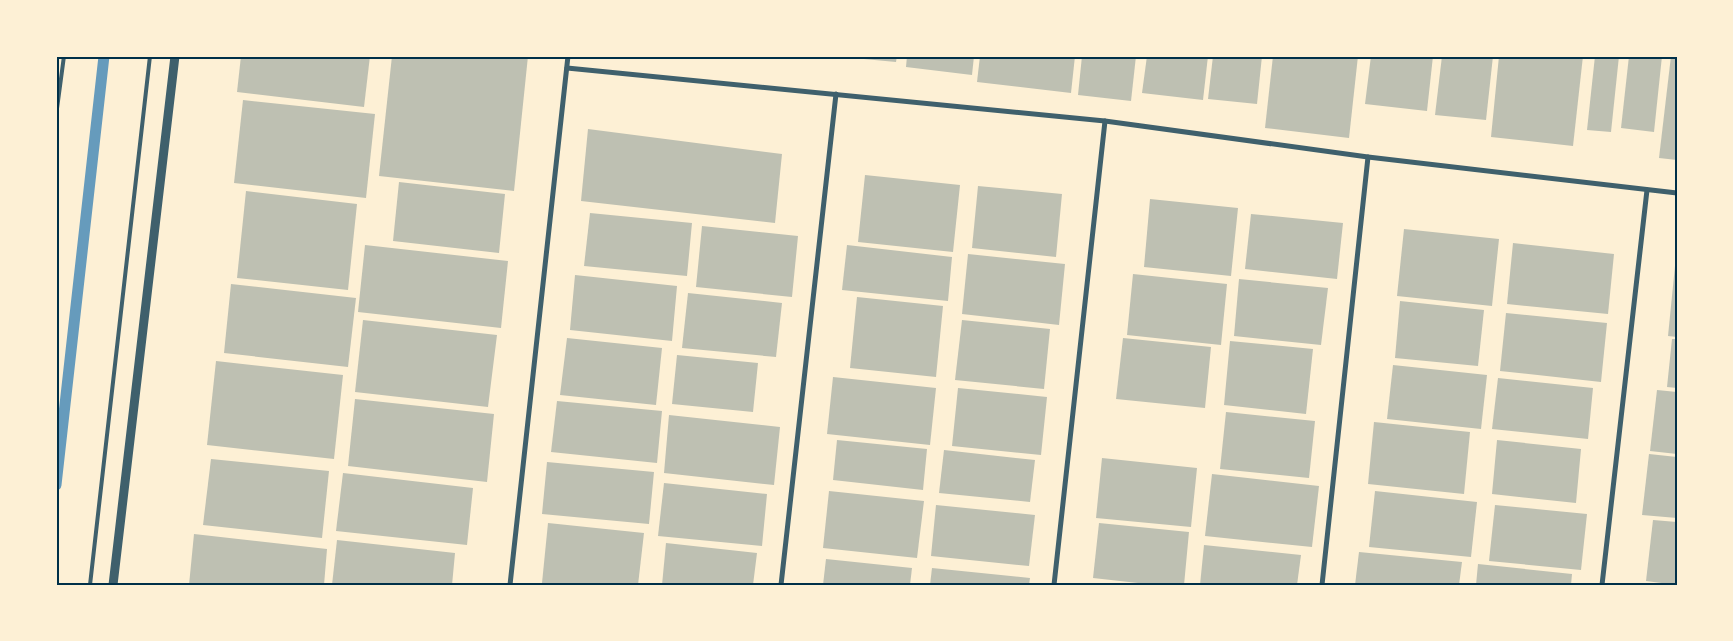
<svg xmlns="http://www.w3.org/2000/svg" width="1733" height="641" font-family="'Fira Sans Condensed',sans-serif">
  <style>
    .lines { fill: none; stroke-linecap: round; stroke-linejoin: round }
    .stream { stroke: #669bbc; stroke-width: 11 }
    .building { fill: #bec0b2 }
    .service { stroke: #3f606c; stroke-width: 4 }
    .minor { stroke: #3f606c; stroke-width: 5 }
    .tertiary { stroke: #3f606c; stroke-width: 9 }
    .neatline { fill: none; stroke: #003049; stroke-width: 2 }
  </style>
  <rect width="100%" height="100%" fill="#fdf0d5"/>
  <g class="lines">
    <path class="stream" d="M56 485 104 56"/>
  </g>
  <g class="building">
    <path d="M241 56H370L364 107 237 92Z"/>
    <path d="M392 56H528L514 191 379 176Z"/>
    <path d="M853 56H897L896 62 853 58Z"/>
    <path d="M907 56H974L972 75 906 67Z"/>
    <path d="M980 56H1075L1071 93 977 82Z"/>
    <path d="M1082 56H1136L1131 101 1078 95Z"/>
    <path d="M1147 56H1208L1203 100 1142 93Z"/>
    <path d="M1213 56H1262L1257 104 1208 99Z"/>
    <path d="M1273 56H1358L1349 138 1265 128Z"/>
    <path d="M1371 56H1433L1427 111 1365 104Z"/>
    <path d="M1442 56H1493L1486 120 1435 115Z"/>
    <path d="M1499 56H1583L1573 146 1491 137Z"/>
    <path d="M1595 56H1619L1611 132 1587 130Z"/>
    <path d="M1629 56H1662L1654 132 1621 128Z"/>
    <path d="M1671 56H1677V160L1659 158Z"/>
    <path d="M243 100 375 114 366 198 234 183Z"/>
    <path d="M588 129 782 154 775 223 581 201Z"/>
    <path d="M865 175 960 185 953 252 858 242Z"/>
    <path d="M399 182 505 194 499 253 393 241Z"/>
    <path d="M978 186 1062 194 1056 257 972 248Z"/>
    <path d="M246 191 357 204 348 290 237 278Z"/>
    <path d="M1150 199 1238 208 1231 276 1144 267Z"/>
    <path d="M590 213 692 223 687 276 584 266Z"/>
    <path d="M1251 214 1343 223 1337 279 1245 269Z"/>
    <path d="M702 226 798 236 792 297 696 287Z"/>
    <path d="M1404 229 1499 239 1492 306 1397 296Z"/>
    <path d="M1513 243 1614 254 1608 314 1507 304Z"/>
    <path d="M365 245 508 261 501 328 358 312Z"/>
    <path d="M847 245 952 257 948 301 842 290Z"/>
    <path d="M968 254 1065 264 1059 325 962 314Z"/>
    <path d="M1675 266 1677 267V337L1668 336Z"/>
    <path d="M1133 274 1227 284 1221 345 1127 335Z"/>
    <path d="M575 275 677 286 672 341 570 330Z"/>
    <path d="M1239 279 1328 288 1321 345 1234 336Z"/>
    <path d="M231 284 356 298 348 367 224 353Z"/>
    <path d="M688 293 782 303 776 357 682 348Z"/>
    <path d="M857 297 943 306 936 377 850 368Z"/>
    <path d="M1400 301 1484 310 1478 366 1395 358Z"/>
    <path d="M1506 313 1607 323 1601 382 1500 371Z"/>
    <path d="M363 320 497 335 488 407 355 392Z"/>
    <path d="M962 320 1050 329 1044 389 955 380Z"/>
    <path d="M567 338 662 348 656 405 560 395Z"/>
    <path d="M1123 338 1211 347 1205 408 1116 399Z"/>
    <path d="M1672 339H1677V388L1667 387Z"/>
    <path d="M1230 341 1313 349 1306 414 1224 405Z"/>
    <path d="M677 355 758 363 753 412 672 404Z"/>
    <path d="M216 361 343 375 334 459 207 445Z"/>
    <path d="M1393 365 1487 375 1481 429 1387 419Z"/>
    <path d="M833 377 936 388 930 445 827 434Z"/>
    <path d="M1498 378 1593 388 1588 439 1492 429Z"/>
    <path d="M958 388 1047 397 1041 455 952 446Z"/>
    <path d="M1657 390 1677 392V454L1650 451Z"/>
    <path d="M355 399 494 414 487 482 348 466Z"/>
    <path d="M557 401 662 411 657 463 551 452Z"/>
    <path d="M1226 412 1315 421 1309 478 1220 469Z"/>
    <path d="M669 415 780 427 774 485 664 473Z"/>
    <path d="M1374 422 1470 432 1464 494 1368 484Z"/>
    <path d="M837 440 927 449 923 490 833 480Z"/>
    <path d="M1497 440 1581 449 1576 503 1492 494Z"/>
    <path d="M944 450 1035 460 1030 502 939 493Z"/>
    <path d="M1649 454 1677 457V518L1642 515Z"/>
    <path d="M1102 458 1197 468 1191 527 1096 518Z"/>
    <path d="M211 459 329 471 322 538 203 525Z"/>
    <path d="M547 462 654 472 649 524 542 514Z"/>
    <path d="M343 473 473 488 467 545 336 531Z"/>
    <path d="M1212 474 1319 486 1312 547 1205 536Z"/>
    <path d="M664 483 767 494 762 546 658 536Z"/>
    <path d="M829 491 924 501 917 558 823 548Z"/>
    <path d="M1375 491 1477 502 1471 557 1369 547Z"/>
    <path d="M936 505 1035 515 1029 566 931 556Z"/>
    <path d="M1495 505 1587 514 1581 570 1489 561Z"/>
    <path d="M1653 520 1677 522V585L1646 581Z"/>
    <path d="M548 523 644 533 638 585H557L542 583Z"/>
    <path d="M1099 523 1189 532 1184 585H1156L1093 578Z"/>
    <path d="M194 534 327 549 324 585H189Z"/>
    <path d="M337 540 455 553 452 585H332Z"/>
    <path d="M666 543 757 553 753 585H662Z"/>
    <path d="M1204 545 1301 555 1297 585H1200Z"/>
    <path d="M1359 552 1462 562 1459 585H1355Z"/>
    <path d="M826 559 912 568 910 585H823Z"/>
    <path d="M1478 564 1572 574 1571 585H1476Z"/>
    <path d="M932 568 1030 578 1029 585H930Z"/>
  </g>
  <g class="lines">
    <g class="service">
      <path d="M56 116 64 56"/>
      <path d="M90 585 150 56"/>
    </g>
    <g class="minor">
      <path d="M567 68 1105 121 1368 157 1677 193"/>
      <path d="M510 585 568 56"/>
      <path d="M781 585 836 94"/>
      <path d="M1054 585 1105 121"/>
      <path d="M1322 585 1368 157"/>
      <path d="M1602 585 1647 190"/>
    </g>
    <path class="tertiary" d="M113 585 175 56"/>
  </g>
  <rect width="1733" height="641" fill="none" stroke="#fdf0d5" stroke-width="115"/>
  <rect x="58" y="58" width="1618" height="526" class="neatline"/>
</svg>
